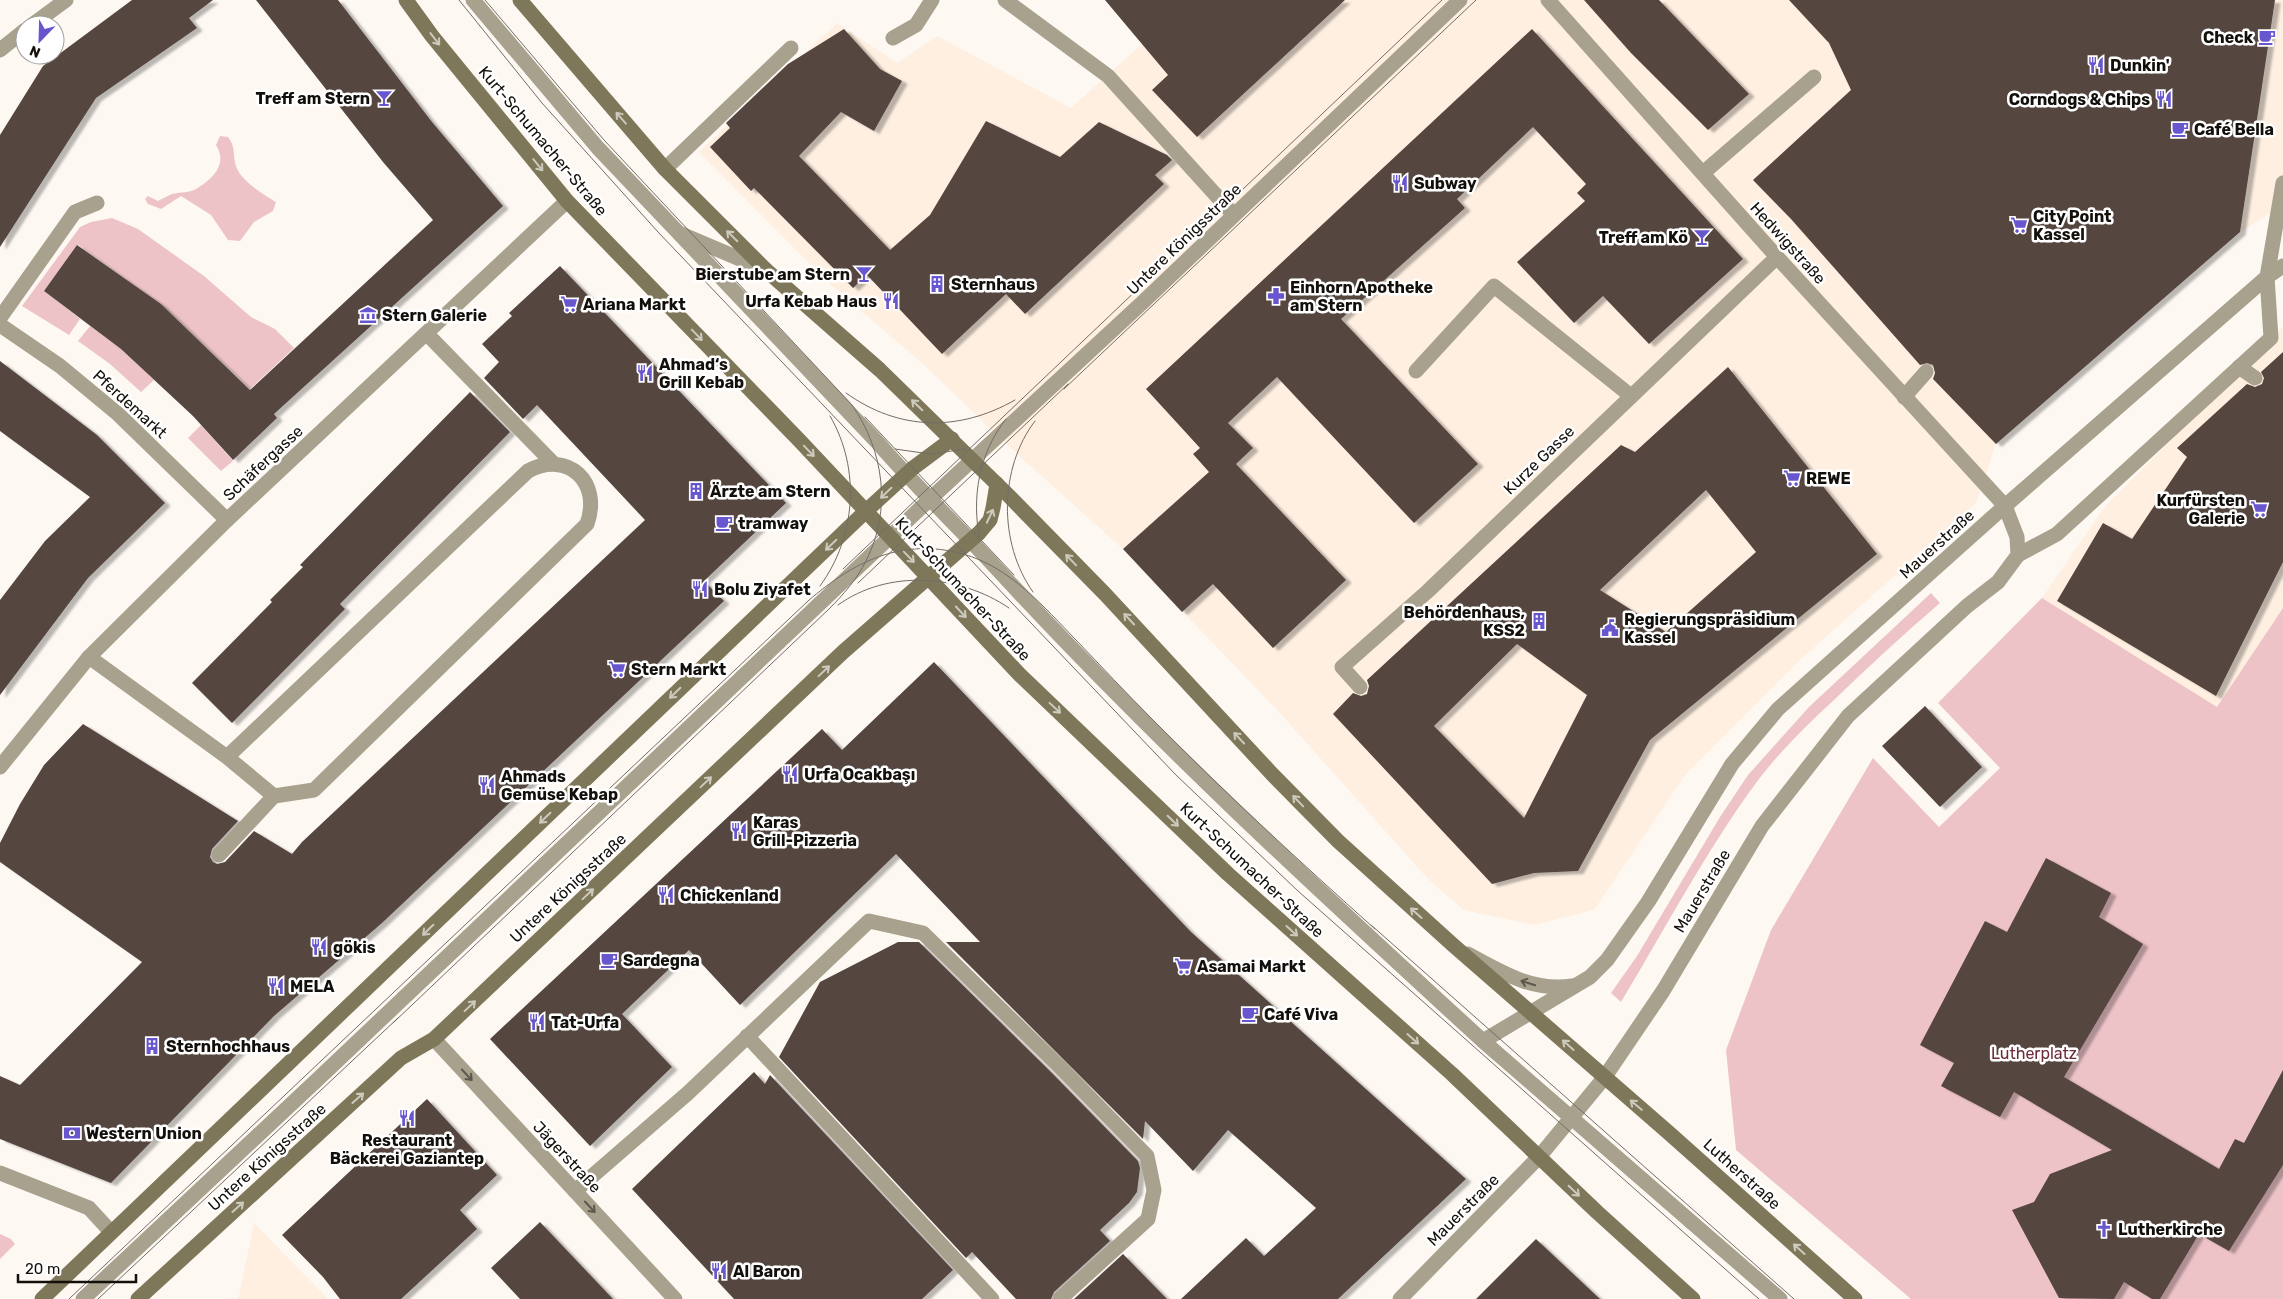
<svg xmlns="http://www.w3.org/2000/svg" width="2283" height="1299" font-family="Rubik,sans-serif">
  <style>
    .built { fill: #feefe0 }
    .green { fill: #edc3c8 }
    .building { fill: #554641; fill-rule: evenodd; filter: url(#shadow) }
    .lines { fill: none; stroke-linecap: round; stroke-linejoin: round }
    .lane { stroke: #a7a18d; stroke-width: 15 }
    .street { stroke: #a7a18d; stroke-width: 15 }
    .secondary { stroke: #7f7759; stroke-width: 15 }
    .tram { stroke: #726d68; stroke-width: 1 }
    .oneway { stroke: #ccc9bd }
    .oneway2 { stroke: #5d584c }
    .labels { text-anchor: middle; dominant-baseline: central; stroke-width: 5; stroke-linejoin: round; paint-order: stroke }
    .poi-label { font-size: 16px; font-weight: bold; fill: #130f0a; stroke: #fff; text-anchor: start }
    .street-label { font-size: 16px; fill: #130f0a; stroke: #fff }
    .park-label { font-size: 16px; fill: #6d2b38; stroke: #fff }
  </style>
  <defs>
    <filter id="shadow"><feDropShadow dx="5.5" dy="3" stdDeviation="1" flood-color="#0004"/></filter>
  </defs>
  <rect width="100%" height="100%" fill="#fef8f3"/>
  <g class="built">
    <path d="M1105 0H2283V205L2240 232 1996 444 1976 503 1800 660 1685 775 1594 910 1534 925 1464 910 1429 880 1280 713 1123 549 1017 454 922 363 830 284 699 152 837 23 897 63 937 36 1071 108 1142 44Z"/>
    <path d="M2283 326V608L2217 708 2042 598 2104 508Z"/>
    <path d="M254 1223 328 1299H236L239 1296Z"/>
  </g>
  <g class="green">
    <path d="M220 136 228 137C235 146 233 151 235 162 237 179 263 194 276 202L273 211 254 222 240 241 228 240 211 215 181 196 161 209 148 204 145 199 148 196 158 201C162 199 167 196 172 194 180 192 189 193 196 189 213 179 228 164 216 145Z"/>
    <path d="M112 218 138 229 204 276 251 317 275 329 294 348 250 389 161 304 78 245 44 291 80 319 69 335 22 306 80 227 91 222Z"/>
    <path d="M90 326 121 349 154 380 141 392 110 364 78 341Z"/>
    <path d="M201 425 233 461 221 471 188 438Z"/>
    <path d="M1931 593 1940 603C1904 634 1868 667 1834 700 1806 726 1779 752 1756 783 1706 851 1665 929 1621 1002L1611 993 1637 956 1720 817 1748 775 1809 707Z"/>
    <path d="M2042 598 2217 707 2283 608V1299H1911L1736 1150 1726 1050 1771 930 1873 758 1939 827 2000 768 1938 703Z"/>
    <path d="M0 1234 11 1239 15 1244 0 1259Z"/>
  </g>
  <g class="building">
    <path d="M132 0H213L189 18 197 28 96 98 0 247V135L43 66Z"/>
    <path d="M256 0H338L432 122 503 206 274 414 277 418 233 460 193 416 121 349 44 291 77 245 161 304 250 390 433 220 383 162Z"/>
    <path d="M1105 0H1345L1197 137 1152 90 1168 75Z"/>
    <path d="M1584 0H1659L1749 94 1708 130 1631 53Z"/>
    <path d="M1789 0H2275L2240 232 1996 444 1933 379 1935 373 1933 365 1927 363 1920 365 1791 219 1753 180 1851 90 1829 43Z"/>
    <path d="M844 29 880 69 902 81 874 131 841 112 799 156 890 250 930 215 986 121 1060 157 1099 122 1167 155 1172 160 1155 175 1164 184 1025 314 1006 294 942 354 867 275 853 288 754 188 751 191 710 147 730 128 726 123 788 64Z"/>
    <path d="M1532 29 1743 259 1649 344 1603 296 1574 323 1517 262 1585 201 1577 193 1586 184 1533 127 1457 199 1465 208 1341 319 1478 464 1414 523 1277 377 1228 423 1253 448 1236 464 1346 580 1273 648 1213 584 1182 612 1123 549 1209 472 1193 454 1200 448 1146 389Z"/>
    <path d="M560 266 786 503 704 581 724 601 382 923 274 1016 111 1183 0 1139V1076L20 1085 142 962 0 862V843L20 804 44 765 83 724 238 821 212 849 210 857 213 862 217 864 225 862 254 831 292 854 302 842 645 520 537 405 523 419 484 378 499 362 482 344 512 316 509 313Z"/>
    <path d="M2283 352V562L2216 696 2057 601 2103 523 2132 539 2187 457 2177 448 2247 384 2255 387 2262 384 2264 378 2261 372Z"/>
    <path d="M0 361 97 435 165 503 88 578 0 695V600L45 541 90 497 0 431Z"/>
    <path d="M1728 367 1877 554 1650 740 1578 871 1534 873 1492 884 1333 714 1353 693 1361 696 1367 694 1369 686 1367 680 1621 445 1635 452ZM1706 490 1756 552 1666 632 1600 590ZM1517 644 1587 695 1524 818 1434 726Z"/>
    <path d="M470 392 510 432 340 604 345 609 232 723 192 683 272 602 270 600 303 567 300 565Z"/>
    <path d="M934 662 1191 932 1466 1179 1338 1299H1181L1246 1238 1264 1256 1316 1208 1228 1130 1193 1171 1145 1121 1143 1139 946 942H980L896 854 740 1005 689 950 622 1014 672 1067 590 1146 490 1039 822 729 842 750Z"/>
    <path d="M1925 706 1982 767 1940 807 1882 746Z"/>
    <path d="M2046 858 2111 893 2099 917 2143 944 2064 1077 2219 1169 2235 1139 2244 1143 2283 1070V1165L2229 1251 2199 1234 2160 1299H2152L2124 1282 2114 1299 2059 1298 2012 1210 2034 1202 2050 1174 2112 1150 2014 1092 2000 1117 1941 1086 1954 1063 1920 1045 1985 921 2007 932Z"/>
    <path d="M898 942H919L1052 1073 1138 1161 1140 1168 1137 1192 1129 1203 1100 1230 1110 1241 1054 1292 1051 1299H1016L972 1252 966 1258 779 1057 820 982Z"/>
    <path d="M754 1072 765 1084 770 1075 953 1270 922 1299H734L632 1189Z"/>
    <path d="M427 1099 497 1175 460 1210 477 1229 401 1299H340L323 1277 282 1235Z"/>
    <path d="M540 1222 613 1299H520L491 1268Z"/>
    <path d="M1536 1239 1600 1299H1476Z"/>
    <path d="M1123 1254 1167 1299H1074Z"/>
  </g>
  <g class="lines">
    <g class="lane">
      <path d="M473 0 598 148 879 444C917 488 960 528 999 571 1153 738 1316 888 1483 1041L1590 977 1607 960 1648 902 1732 764 1778 709 2005 506"/>
      <path d="M665 169 791 48"/>
      <path d="M1703 173 1814 77"/>
      <path d="M681 234 766 270"/>
      <path d="M0 318 75 212 97 203"/>
      <path d="M427 334 553 463"/>
      <path d="M2239 367 2255 378"/>
      <path d="M1416 371 1494 286 1631 396"/>
      <path d="M1904 397 1926 372"/>
      <path d="M2018 555 2057 534 2271 338 2267 277"/>
      <path d="M89 657 227 757 274 796 314 790 587 524C602 482 568 450 528 471L227 757"/>
      <path d="M1360 687 1342 667 1428 591 1777 257"/>
      <path d="M219 855 274 796"/>
      <path d="M1468 954C1501 972 1533 992 1572 986"/>
      <path d="M747 1036 992 1299"/>
      <path d="M1483 1041 1780 1299"/>
      <path d="M575 1191 688 1093 869 921 923 933 1059 1066 1147 1156 1154 1190 1148 1219 1060 1299"/>
      <path d="M83 1299 318 1079 929 500"/>
    </g>
    <g class="street">
      <path d="M1005 0 1108 76 1233 214"/>
      <path d="M32 25 66 0"/>
      <path d="M893 38 916 25 932 0"/>
      <path d="M0 50 25 30"/>
      <path d="M2267 277 2283 183"/>
      <path d="M0 325 60 366 118 414 227 520"/>
      <path d="M929 500 1143 302 1460 0"/>
      <path d="M2005 506 2267 277 2283 266"/>
      <path d="M0 767 89 657 227 520 567 201"/>
      <path d="M434 1039 675 1299"/>
      <path d="M0 1173 89 1208 111 1232"/>
      <path d="M1400 1299 1539 1157 1604 1078 1663 991 1762 826 1848 716 1967 606 1998 582 2018 555 2017 537 2005 506 1777 257 1548 0"/>
    </g>
    <g class="secondary">
      <path d="M406 0 432 36 567 201 799 440 1020 675 1228 874 1452 1074 1597 1212 1693 1299"/>
      <path d="M520 0 665 169 767 271 880 370 1008 495 1105 594 1272 774 1338 841 1453 945 1669 1133 1855 1299"/>
      <path d="M42 1299 866 511 913 468 952 439"/>
      <path d="M138 1299 401 1058 434 1039 843 652 979 533 990 520 993 508 997 484"/>
    </g>
    <g class="tram">
      <path d="M459 0 542 103 658 232 1176 775 1298 891 1759 1299"/>
      <path d="M1064 389 1476 0"/>
      <path d="M846 393C899 431 959 432 1015 400"/>
      <path d="M865 417 1014 575"/>
      <path d="M895 449 930 454 966 449"/>
      <path d="M980 540C971 498 979 453 1006 419"/>
      <path d="M843 569 1442 0"/>
      <path d="M858 583 1068 384"/>
      <path d="M820 586C856 537 861 469 830 416"/>
      <path d="M1033 592C998 543 999 468 1035 421"/>
      <path d="M838 605C888 569 959 574 1009 608"/>
      <path d="M1371 925 1794 1299"/>
      <path d="M393 1023 829 609C843 595 857 579 866 561 892 510 884 451 852 405L604 140 485 0"/>
      <path d="M69 1299 808 601C853 562 902 537 963 554 1010 567 1044 607 1076 640 1101 666 1126 693 1152 719 1224 792 1299 861 1375 929"/>
      <path d="M98 1299 398 1018"/>
    </g>
  </g>
  <defs><path id="oneway-shaft" d="M-6 0H5M1.5-3L5.5 0L1.5 3" fill="none" stroke-width="1.6" stroke-linecap="round" stroke-linejoin="round" transform="scale(1.25)"/></defs>
  <g class="oneway">
    <use href="#oneway-shaft" transform="translate(435 39) rotate(52)"/>
    <use href="#oneway-shaft" transform="translate(621 118) rotate(-131)"/>
    <use href="#oneway-shaft" transform="translate(538 165) rotate(51)"/>
    <use href="#oneway-shaft" transform="translate(732 236) rotate(-135)"/>
    <use href="#oneway-shaft" transform="translate(697 335) rotate(46)"/>
    <use href="#oneway-shaft" transform="translate(917 405) rotate(-136)"/>
    <use href="#oneway-shaft" transform="translate(809 451) rotate(46)"/>
    <use href="#oneway-shaft" transform="translate(886 493) rotate(136)"/>
    <use href="#oneway-shaft" transform="translate(990 516) rotate(-65)"/>
    <use href="#oneway-shaft" transform="translate(831 545) rotate(136)"/>
    <use href="#oneway-shaft" transform="translate(909 557) rotate(46)"/>
    <use href="#oneway-shaft" transform="translate(1071 560) rotate(-134)"/>
    <use href="#oneway-shaft" transform="translate(961 612) rotate(47)"/>
    <use href="#oneway-shaft" transform="translate(1129 619) rotate(-133)"/>
    <use href="#oneway-shaft" transform="translate(824 671) rotate(-43)"/>
    <use href="#oneway-shaft" transform="translate(675 693) rotate(136)"/>
    <use href="#oneway-shaft" transform="translate(1055 708) rotate(43)"/>
    <use href="#oneway-shaft" transform="translate(1239 738) rotate(-133)"/>
    <use href="#oneway-shaft" transform="translate(706 782) rotate(-43)"/>
    <use href="#oneway-shaft" transform="translate(1298 801) rotate(-134)"/>
    <use href="#oneway-shaft" transform="translate(545 818) rotate(136)"/>
    <use href="#oneway-shaft" transform="translate(1173 821) rotate(44)"/>
    <use href="#oneway-shaft" transform="translate(588 894) rotate(-43)"/>
    <use href="#oneway-shaft" transform="translate(1416 913) rotate(-138)"/>
    <use href="#oneway-shaft" transform="translate(428 930) rotate(136)"/>
    <use href="#oneway-shaft" transform="translate(1292 931) rotate(42)"/>
    <use href="#oneway-shaft" transform="translate(470 1006) rotate(-43)"/>
    <use href="#oneway-shaft" transform="translate(1413 1039) rotate(42)"/>
    <use href="#oneway-shaft" transform="translate(1568 1045) rotate(-138)"/>
    <use href="#oneway-shaft" transform="translate(358 1098) rotate(-42)"/>
    <use href="#oneway-shaft" transform="translate(1636 1105) rotate(-140)"/>
    <use href="#oneway-shaft" transform="translate(1574 1191) rotate(44)"/>
    <use href="#oneway-shaft" transform="translate(238 1207) rotate(-42)"/>
    <use href="#oneway-shaft" transform="translate(1799 1249) rotate(-138)"/>
  </g>
  <g class="oneway2">
    <use href="#oneway-shaft" transform="translate(1528 983) rotate(-162)"/>
    <use href="#oneway-shaft" transform="translate(467 1075) rotate(47)"/>
    <use href="#oneway-shaft" transform="translate(590 1207) rotate(47)"/>
  </g>
  <defs>
    <g id="cafe-bare" transform="scale(1.35)"><path d="M-5.5-4.5H6V0H3Q3 3.5 0 3.5H-2.5Q-5.5 3.5-5.5 0ZM3-3.2v2h1.7v-2ZM-6 4.5H4V6H-6Z" fill="#6856cf" stroke="#fff" stroke-width="2.5" paint-order="stroke"/></g>
    <g id="restaurant-bare" transform="scale(1.35)"><path d="M-5-6h1v4h1v-4h1v4h1v-4h1v5L-1.5 .5V6h-2V.5L-5-1ZM5-6V6H3V1.5H1.5Q1.5-4 5-6Z" fill="#6856cf" stroke="#fff" stroke-width="2.5" paint-order="stroke"/></g>
    <g id="bar-bare" transform="scale(1.35)"><path d="M-6-5H6L.8 .8V4.5H3.5V6h-7V4.5H-.8V.8Z" fill="#6856cf" stroke="#fff" stroke-width="2.5" paint-order="stroke"/></g>
    <g id="supermarket-bare" transform="scale(1.35)"><path d="M-6-5.5h2.5l.6 2H6L4.5 2H-2.5L-4.4-4H-6ZM-1.5 3.2a1.3 1.3 0 1 0 .1 0ZM3 3.2a1.3 1.3 0 1 0 .1 0Z" fill="#6856cf" stroke="#fff" stroke-width="2.5" paint-order="stroke"/></g>
    <g id="building-bare" transform="scale(1.35)"><path d="M-4-6H4V6H1V3H-1V6H-4ZM-2.5-4.3h1.7v1.8h-1.7ZM.8-4.3h1.7v1.8H.8ZM-2.5-1h1.7V.8h-1.7ZM.8-1h1.7V.8H.8Z" fill="#6856cf" stroke="#fff" stroke-width="2.5" paint-order="stroke"/></g>
    <g id="pharmacy-bare" transform="scale(1.35)"><path d="M-2-6h4v4h4v4h-4v4h-4v-4h-4v-4h4Z" fill="#6856cf" stroke="#fff" stroke-width="2.5" paint-order="stroke"/></g>
    <g id="museum-bare" transform="scale(1.35)"><path d="M0-6L6-3V-2H-6V-3ZM-5-1h2V3h-2ZM-1-1h2V3h-2ZM3-1h2V3H3ZM-6 4H6V6H-6Z" fill="#6856cf" stroke="#fff" stroke-width="2.5" paint-order="stroke"/></g>
    <g id="civic-bare" transform="scale(1.35)"><path d="M-.6-6.5H3V-4.5H.6V-3L4-1V1h2V6H-6V1h2V-1L-.6-3ZM-1.2 2.5V6h2.4V2.5Z" fill="#6856cf" stroke="#fff" stroke-width="2.5" paint-order="stroke"/></g>
    <g id="bank-bare" transform="scale(1.35)"><path d="M-6-4H6V4H-6ZM0-2.3a2.3 2.3 0 1 0 0 4.6a2.3 2.3 0 1 0 0-4.6Z" fill="#6856cf" stroke="#fff" stroke-width="2.5" paint-order="stroke"/></g>
    <g id="church-bare" transform="scale(1.35)"><path d="M-1.2-6h2.4v3.5h3.3v2.4h-3.3V6h-2.4V-.1h-3.3v-2.4h3.3Z" fill="#6856cf" stroke="#fff" stroke-width="2.5" paint-order="stroke"/></g>
  </defs>
  <g fill-rule="evenodd">
    <use href="#cafe-bare" x="2267" y="37"/>
    <use href="#restaurant-bare" x="2096" y="65"/>
    <use href="#bar-bare" x="384" y="98"/>
    <use href="#restaurant-bare" x="2164" y="99"/>
    <use href="#cafe-bare" x="2180" y="129"/>
    <use href="#restaurant-bare" x="1400" y="183"/>
    <use href="#supermarket-bare" x="2019" y="225"/>
    <use href="#bar-bare" x="1702" y="237"/>
    <use href="#bar-bare" x="864" y="274"/>
    <use href="#building-bare" x="937" y="284"/>
    <use href="#pharmacy-bare" x="1276" y="296"/>
    <use href="#restaurant-bare" x="891" y="301"/>
    <use href="#supermarket-bare" x="569" y="304"/>
    <use href="#museum-bare" x="368" y="315"/>
    <use href="#restaurant-bare" x="645" y="373"/>
    <use href="#supermarket-bare" x="1792" y="478"/>
    <use href="#building-bare" x="696" y="491"/>
    <use href="#supermarket-bare" x="2259" y="509"/>
    <use href="#cafe-bare" x="724" y="523"/>
    <use href="#restaurant-bare" x="700" y="589"/>
    <use href="#building-bare" x="1539" y="621"/>
    <use href="#civic-bare" x="1610" y="628"/>
    <use href="#supermarket-bare" x="617" y="669"/>
    <use href="#restaurant-bare" x="790" y="774"/>
    <use href="#restaurant-bare" x="487" y="785"/>
    <use href="#restaurant-bare" x="739" y="831"/>
    <use href="#restaurant-bare" x="666" y="895"/>
    <use href="#restaurant-bare" x="319" y="947"/>
    <use href="#cafe-bare" x="609" y="960"/>
    <use href="#supermarket-bare" x="1183" y="966"/>
    <use href="#restaurant-bare" x="276" y="986"/>
    <use href="#cafe-bare" x="1250" y="1014"/>
    <use href="#restaurant-bare" x="537" y="1022"/>
    <use href="#building-bare" x="152" y="1046"/>
    <use href="#restaurant-bare" x="407" y="1118"/>
    <use href="#bank-bare" x="72" y="1133"/>
    <use href="#church-bare" x="2104" y="1229"/>
    <use href="#restaurant-bare" x="719" y="1271"/>
  </g>
  <g class="labels">
    <g class="poi-label">
      <text x="2253" y="37" text-anchor="end">Check</text>
      <text x="2110" y="65">Dunkin'</text>
      <text x="370" y="98" text-anchor="end">Treff am Stern</text>
      <text x="2150" y="99" text-anchor="end">Corndogs &amp; Chips</text>
      <text x="2194" y="129">Café Bella</text>
      <text x="1414" y="183">Subway</text>
      <text x="2033" y="216">City Point<tspan x="2033" dy="18">Kassel</tspan></text>
      <text x="1688" y="237" text-anchor="end">Treff am Kö</text>
      <text x="850" y="274" text-anchor="end">Bierstube am Stern</text>
      <text x="951" y="284">Sternhaus</text>
      <text x="1290" y="287">Einhorn Apotheke<tspan x="1290" dy="18">am Stern</tspan></text>
      <text x="877" y="301" text-anchor="end">Urfa Kebab Haus</text>
      <text x="583" y="304">Ariana Markt</text>
      <text x="382" y="315">Stern Galerie</text>
      <text x="659" y="364">Ahmad‘s<tspan x="659" dy="18">Grill Kebab</tspan></text>
      <text x="1806" y="478">REWE</text>
      <text x="710" y="491">Ärzte am Stern</text>
      <text x="2245" y="500" text-anchor="end">Kurfürsten<tspan x="2245" dy="18">Galerie</tspan></text>
      <text x="738" y="523">tramway</text>
      <text x="714" y="589">Bolu Ziyafet</text>
      <text x="1525" y="612" text-anchor="end">Behördenhaus,<tspan x="1525" dy="18">KSS2</tspan></text>
      <text x="1624" y="619">Regierungspräsidium<tspan x="1624" dy="18">Kassel</tspan></text>
      <text x="631" y="669">Stern Markt</text>
      <text x="804" y="774">Urfa Ocakbaşı</text>
      <text x="501" y="776">Ahmads<tspan x="501" dy="18">Gemüse Kebap</tspan></text>
      <text x="753" y="822">Karas<tspan x="753" dy="18">Grill-Pizzeria</tspan></text>
      <text x="680" y="895">Chickenland</text>
      <text x="333" y="947">gökis</text>
      <text x="623" y="960">Sardegna</text>
      <text x="1197" y="966">Asamai Markt</text>
      <text x="290" y="986">MELA</text>
      <text x="1264" y="1014">Café Viva</text>
      <text x="551" y="1022">Tat-Urfa</text>
      <text x="166" y="1046">Sternhochhaus</text>
      <text x="86" y="1133">Western Union</text>
      <text x="407" y="1140" text-anchor="middle">Restaurant<tspan x="407" dy="18">Bäckerei Gaziantep</tspan></text>
      <text x="2118" y="1229">Lutherkirche</text>
      <text x="733" y="1271">Al Baron</text>
    </g>
    <g class="street-label">
      <text transform="translate(543 141) rotate(50)">Kurt-Schumacher-Straße</text>
      <text transform="translate(1184 239) rotate(-44)">Untere Königsstraße</text>
      <text transform="translate(1788 243) rotate(48)">Hedwigstraße</text>
      <text transform="translate(130 404) rotate(42)">Pferdemarkt</text>
      <text transform="translate(1539 460) rotate(-44)">Kurze Gasse</text>
      <text transform="translate(263 463) rotate(-43)">Schäfergasse</text>
      <text transform="translate(1937 544) rotate(-42)">Mauerstraße</text>
      <text transform="translate(963 589) rotate(47)">Kurt-Schumacher-Straße</text>
      <text transform="translate(1252 870) rotate(43)">Kurt-Schumacher-Straße</text>
      <text transform="translate(568 888) rotate(-43)">Untere Königsstraße</text>
      <text transform="translate(1702 891) rotate(-59)">Mauerstraße</text>
      <text transform="translate(267 1157) rotate(-42)">Untere Königsstraße</text>
      <text transform="translate(567 1157) rotate(47)">Jägerstraße</text>
      <text transform="translate(1742 1174) rotate(42)">Lutherstraße</text>
      <text transform="translate(1463 1210) rotate(-45)">Mauerstraße</text>
    </g>
    <g class="park-label">
      <text x="2034" y="1053">Lutherplatz</text>
    </g>
  </g>
  <g transform="translate(40 40) rotate(203)"><circle r="24" fill="#ffffff" stroke="#a19f9d"/>
  <path d="M0-4L9 19L0 12L-9 19Z" fill="#6856cf"/>
  <text y="-8" font-size="14" font-weight="bold" text-anchor="middle" fill="#130f0a">N</text>
  </g>
  <path d="M18 1274v8h118v-8" fill="none" stroke="#130f0a" stroke-width="2.5"/>
  <text x="25" y="1274" font-size="15" fill="#130f0a" stroke="#ffffff" stroke-width="4" paint-order="stroke">20 m</text>
</svg>
